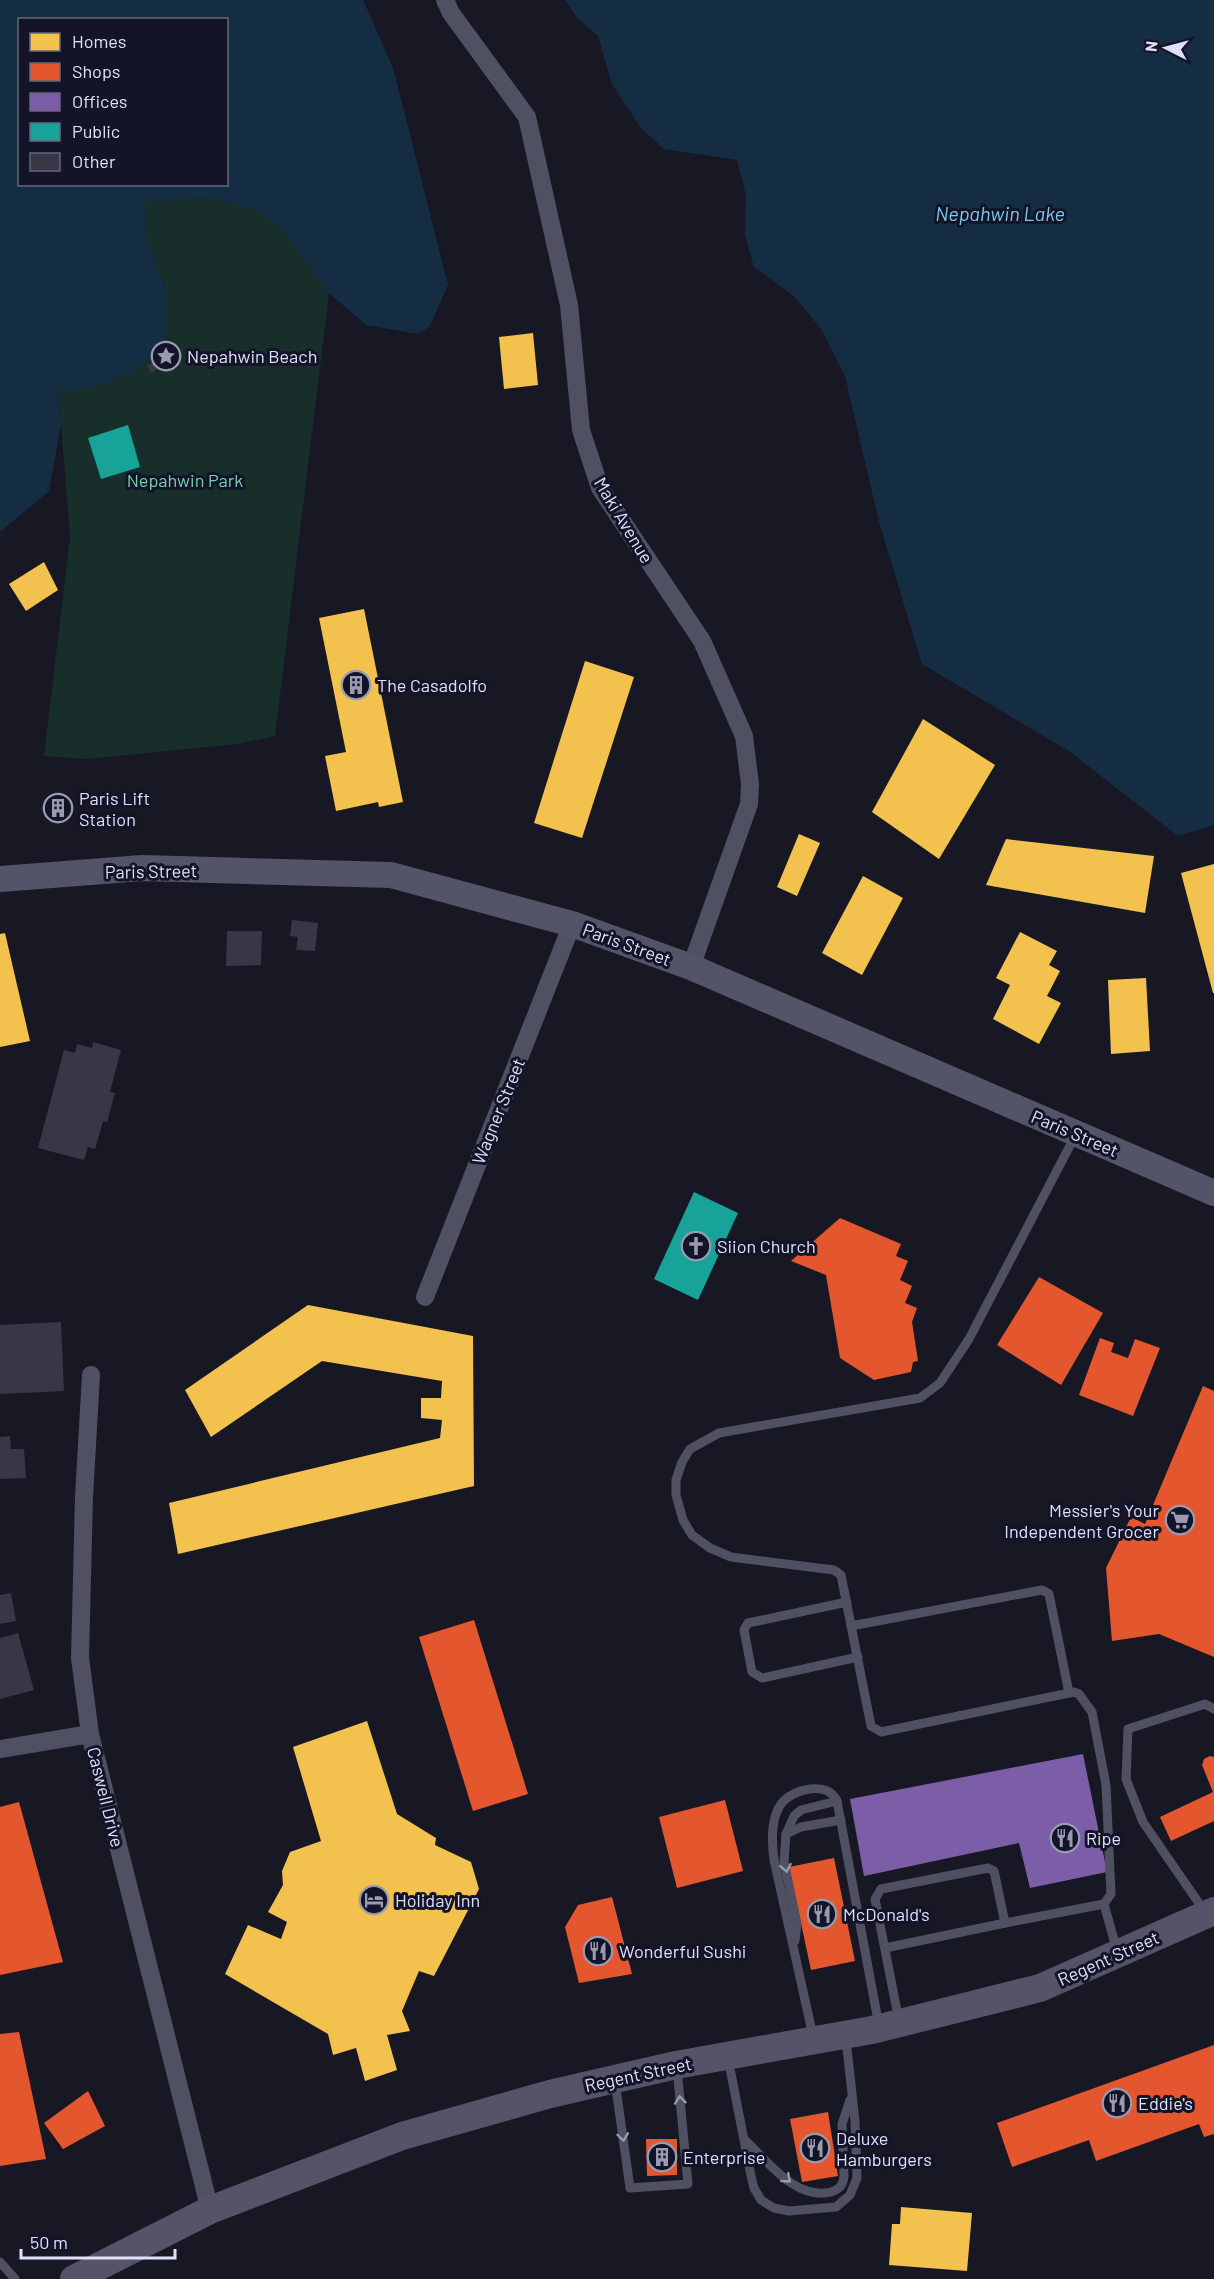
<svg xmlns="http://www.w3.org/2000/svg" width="1214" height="2279" font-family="Barlow,sans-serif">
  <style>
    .green { fill: #182e2b }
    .water { fill: #152d42; fill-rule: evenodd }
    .homes { fill: #f2c14e }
    .shops { fill: #e4572e }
    .offices { fill: #7b5ea7 }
    .public { fill: #17a398 }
    .building { fill: #383745 }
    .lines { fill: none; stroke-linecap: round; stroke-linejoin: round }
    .service { stroke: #4f5162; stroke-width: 9 }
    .minor { stroke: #4f5162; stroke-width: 18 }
    .secondary { stroke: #535468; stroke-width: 26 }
    .primary { stroke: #565268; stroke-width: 28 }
    .oneway { stroke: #9799ae }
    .labels { text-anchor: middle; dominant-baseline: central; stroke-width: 6; stroke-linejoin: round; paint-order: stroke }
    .poi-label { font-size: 18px; fill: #dfe1fb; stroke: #141428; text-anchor: start }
    .park-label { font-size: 18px; fill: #74d2ac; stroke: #141428 }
    .street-label { font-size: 18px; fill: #dfe1fb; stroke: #141428 }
    .water-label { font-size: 20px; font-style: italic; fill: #7bcaed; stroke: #141428 }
  </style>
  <rect width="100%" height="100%" fill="#181824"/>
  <path class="green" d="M217 199 257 211 282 228 329 293 275 736 237 744 87 759 44 756 70 538 58 385 166 290 145 235 144 201Z"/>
  <g class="water">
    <path d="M0 0H363L393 68 448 285 430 326 418 334 366 325 329 293 282 229 257 211 217 199 145 201V235L166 290V339L131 373 74 393 58 385 61 425 49 491 0 532ZM20 20H226V184H20Z"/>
    <path d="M565 0H1214V825L1178 836 1069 751 922 664 879 522 845 376 822 330 794 296 754 267 745 235 746 195 737 160 664 149 641 128 612 84 598 36 578 19Z"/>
  </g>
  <g class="homes">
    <path d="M533 333 538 385 504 389 499 337Z"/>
    <path d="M44 562 58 590 26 611 9 584Z"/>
    <path d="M364 609 403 802 379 807 378 802 336 811 325 756 346 752 319 618Z"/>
    <path d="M585 661 634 677 582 838 534 823Z"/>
    <path d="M923 719 995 765 939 859 872 812Z"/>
    <path d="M68 797 69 818 48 819V798Z"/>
    <path d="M799 834 820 843 797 896 777 887Z"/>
    <path d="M1006 839 1154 856 1145 913 986 885Z"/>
    <path d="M1214 864V993H1213L1181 873Z"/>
    <path d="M863 876 903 898 862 975 822 953Z"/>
    <path d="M1020 932 1057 951 1049 965 1060 971 1047 996 1061 1003 1039 1044 993 1019 1010 985 996 978Z"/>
    <path d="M5 933 30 1041 0 1047V934Z"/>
    <path d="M1146 978 1150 1051 1111 1054 1108 980Z"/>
    <path d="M308 1305 473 1336 474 1486 178 1554 169 1503 440 1438 442 1420 421 1418V1398H441L442 1381 322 1361 211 1437 185 1390Z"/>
    <path d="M367 1721 397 1814 436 1838 435 1845 471 1862 479 1889 434 1976 419 1971 402 2011 410 2031 387 2035 397 2070 365 2081 356 2048 333 2055 328 2034 225 1974 248 1925 281 1939 287 1922 268 1912 283 1885 282 1871 290 1852 321 1841 293 1747Z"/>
    <path d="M901 2207 972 2213 967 2271 889 2265 892 2224H900Z"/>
  </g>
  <g class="shops">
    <path d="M840 1218 901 1244 896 1256 908 1261 900 1280 912 1286 905 1303 917 1308 912 1322 918 1361 913 1362 911 1372 874 1380 840 1358 826 1275 791 1261Z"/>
    <path d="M1039 1277 1103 1313 1061 1385 997 1345Z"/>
    <path d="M1100 1338 1114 1343 1111 1352 1128 1358 1135 1339 1160 1348 1133 1416 1079 1395Z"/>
    <path d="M1203 1386 1214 1391V1657L1159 1634 1112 1641 1106 1568 1131 1517 1145 1524Z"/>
    <path d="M474 1620 528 1794 473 1811 419 1637Z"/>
    <path d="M1210 1756 1214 1757V1821L1171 1841 1160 1817 1213 1792 1202 1765 1204 1759Z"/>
    <path d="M725 1800 743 1871 677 1888 659 1817Z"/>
    <path d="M19 1802 63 1962 0 1975V1807Z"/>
    <path d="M834 1858 855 1961 811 1970 789 1867Z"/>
    <path d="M612 1897 632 1974 579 1983 565 1927 578 1905Z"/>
    <path d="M19 2032 46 2159 0 2166V2034Z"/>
    <path d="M1214 2045V2134L1204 2137 1199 2124 1096 2161 1089 2140 1012 2167 997 2123Z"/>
    <path d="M88 2091 105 2126 63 2149 44 2123Z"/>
    <path d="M828 2112 838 2176 802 2182 790 2119Z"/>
    <path d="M646 2139H677V2175L647 2176Z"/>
  </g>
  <path class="offices" d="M1083 1754 1107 1872 1030 1888 1019 1843 864 1876 850 1799Z"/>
  <g class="public">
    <path d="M128 425 140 467 101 479 88 438Z"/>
    <path d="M694 1192 738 1213 698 1300 654 1279Z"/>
  </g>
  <g class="building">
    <path d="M154 361 159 367 152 373 147 366Z"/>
    <path d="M292 920 318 923 315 951 296 950 298 937 290 936Z"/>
    <path d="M227 931H262L261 965 226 966Z"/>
    <path d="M93 1042 121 1050 110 1092 115 1093 107 1122 103 1121 95 1149 88 1147 84 1160 38 1148 64 1050 75 1053 77 1044 92 1048Z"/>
    <path d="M61 1322 64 1391 0 1394V1325Z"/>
    <path d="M10 1436 11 1449H24L26 1478 0 1479V1437Z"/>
    <path d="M11 1593 16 1621 0 1624V1595Z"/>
    <path d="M18 1633 34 1690 0 1699V1638Z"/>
  </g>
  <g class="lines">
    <g class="service">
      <path d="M1075 1136 969 1339 940 1383 920 1398 719 1433 690 1449 682 1462 676 1480V1495L683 1520 692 1535 710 1548 731 1557 834 1570 841 1575 871 1726 881 1732 1074 1692 1079 1694 1092 1712 1106 1785 1111 1894 1104 1904 1117 1951"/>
      <path d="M847 1602 748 1623 744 1630 752 1672 762 1678 858 1657"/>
      <path d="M851 1626 1042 1590 1049 1594 1069 1693"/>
      <path d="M786 1834 801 1827 841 1820"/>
      <path d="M1205 1912 1143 1822 1126 1779 1128 1729 1205 1704 1214 1709"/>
      <path d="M1005 1923 1104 1904"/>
      <path d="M795 1941 797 1924 784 1862 786 1834 794 1816 801 1810 837 1801"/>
      <path d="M885 1948 1005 1923 994 1871 988 1868 881 1889 875 1899 899 2021"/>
      <path d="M813 2036 774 1860C772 1843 770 1820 781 1804 792 1789 828 1780 837 1801L879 2026"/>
      <path d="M728 2058 751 2176 754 2188 761 2200 774 2208 789 2211 836 2207 850 2195 857 2178 855 2121 846 2039"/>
      <path d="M615 2081 630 2188 688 2184 677 2068"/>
      <path d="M744 2139C767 2160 795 2201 831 2192 840 2189 843 2185 844 2176L842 2124 850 2100"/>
      <path d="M0 2262 15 2279"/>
    </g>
    <g class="minor">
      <path d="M445 0 451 13 527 117 569 305 581 430 600 488 702 641 744 736 750 784 749 804 691 967"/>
      <path d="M425 1297 572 924"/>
      <path d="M91 1375 84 1497 80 1658 90 1734 210 2210"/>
      <path d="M0 1749 90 1734"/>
    </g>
    <path class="secondary" d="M0 879 142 868 391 875 572 924 691 967 1214 1193"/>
    <path class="primary" d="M74 2279 210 2210 402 2136 550 2094 615 2079 676 2065 872 2030 1040 1988 1214 1911"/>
  </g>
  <defs><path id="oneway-chevron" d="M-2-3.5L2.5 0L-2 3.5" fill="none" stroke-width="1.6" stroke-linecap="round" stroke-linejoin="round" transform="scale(1.5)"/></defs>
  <g class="oneway">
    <use href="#oneway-chevron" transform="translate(786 1868) rotate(79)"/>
    <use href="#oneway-chevron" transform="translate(680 2100) rotate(-96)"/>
    <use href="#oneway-chevron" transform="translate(623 2137) rotate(82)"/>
    <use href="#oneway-chevron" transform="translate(787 2179) rotate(41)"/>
  </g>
  <defs>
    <g id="sight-ring" transform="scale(1.5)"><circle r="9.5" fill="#141428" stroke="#999bb0" stroke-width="1.5"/><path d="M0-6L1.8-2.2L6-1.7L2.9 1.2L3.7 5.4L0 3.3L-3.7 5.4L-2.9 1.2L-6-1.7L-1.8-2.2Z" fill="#999bb0"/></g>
    <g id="building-ring" transform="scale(1.5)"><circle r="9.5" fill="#141428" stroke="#999bb0" stroke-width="1.5"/><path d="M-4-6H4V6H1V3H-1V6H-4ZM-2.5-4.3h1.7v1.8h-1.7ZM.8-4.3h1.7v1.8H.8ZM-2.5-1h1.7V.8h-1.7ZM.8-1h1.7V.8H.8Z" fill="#999bb0"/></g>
    <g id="church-ring" transform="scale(1.5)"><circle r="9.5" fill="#141428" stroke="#999bb0" stroke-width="1.5"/><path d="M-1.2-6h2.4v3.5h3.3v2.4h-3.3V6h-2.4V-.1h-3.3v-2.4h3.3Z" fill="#999bb0"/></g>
    <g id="supermarket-ring" transform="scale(1.5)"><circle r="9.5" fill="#141428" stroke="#999bb0" stroke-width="1.5"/><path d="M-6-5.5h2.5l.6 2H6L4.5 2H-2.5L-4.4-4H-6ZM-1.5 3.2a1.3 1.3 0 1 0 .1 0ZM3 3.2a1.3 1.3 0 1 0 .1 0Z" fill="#999bb0"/></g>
    <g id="restaurant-ring" transform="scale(1.5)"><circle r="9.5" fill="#141428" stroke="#999bb0" stroke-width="1.5"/><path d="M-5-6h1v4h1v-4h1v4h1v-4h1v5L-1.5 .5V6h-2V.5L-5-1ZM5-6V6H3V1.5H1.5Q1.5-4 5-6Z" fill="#999bb0"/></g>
    <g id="hotel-ring" transform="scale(1.5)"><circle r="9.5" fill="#141428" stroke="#999bb0" stroke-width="1.5"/><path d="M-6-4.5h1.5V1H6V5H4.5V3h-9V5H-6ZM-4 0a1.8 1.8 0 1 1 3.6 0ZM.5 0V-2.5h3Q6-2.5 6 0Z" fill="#999bb0"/></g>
  </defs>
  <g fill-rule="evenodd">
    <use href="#sight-ring" x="166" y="356"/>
    <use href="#building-ring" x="356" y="685"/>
    <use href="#building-ring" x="58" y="808"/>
    <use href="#church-ring" x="696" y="1246"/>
    <use href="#supermarket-ring" x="1180" y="1520"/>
    <use href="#restaurant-ring" x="1065" y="1838"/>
    <use href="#hotel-ring" x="374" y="1900"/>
    <use href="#restaurant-ring" x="822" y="1914"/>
    <use href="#restaurant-ring" x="598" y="1951"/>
    <use href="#restaurant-ring" x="1117" y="2103"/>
    <use href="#restaurant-ring" x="815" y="2148"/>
    <use href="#building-ring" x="662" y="2157"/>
  </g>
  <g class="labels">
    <g class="poi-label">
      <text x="187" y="356">Nepahwin Beach</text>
      <text x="377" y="685">The Casadolfo</text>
      <text x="79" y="798">Paris Lift<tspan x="79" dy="21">Station</tspan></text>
      <text x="717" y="1246">Siion Church</text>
      <text x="1159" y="1510" text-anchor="end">Messier's Your<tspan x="1159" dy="21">Independent Grocer</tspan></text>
      <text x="1086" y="1838">Ripe</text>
      <text x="395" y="1900">Holiday Inn</text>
      <text x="843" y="1914">McDonald's</text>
      <text x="619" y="1951">Wonderful Sushi</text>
      <text x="1138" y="2103">Eddie's</text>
      <text x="836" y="2138">Deluxe<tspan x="836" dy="21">Hamburgers</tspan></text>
      <text x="683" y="2157">Enterprise</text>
    </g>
    <g class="park-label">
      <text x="185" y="480">Nepahwin Park</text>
    </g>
    <g class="street-label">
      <text transform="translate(624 520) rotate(59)">Maki Avenue</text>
      <text transform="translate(151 871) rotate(-1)">Paris Street</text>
      <text transform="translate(627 944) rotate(20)">Paris Street</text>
      <text transform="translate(498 1111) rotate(-68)">Wagner Street</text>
      <text transform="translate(1075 1133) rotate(23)">Paris Street</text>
      <text transform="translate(106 1797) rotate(76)">Caswell Drive</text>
      <text transform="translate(1108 1958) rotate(-24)">Regent Street</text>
      <text transform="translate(638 2074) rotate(-12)">Regent Street</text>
    </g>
    <g class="water-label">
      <text x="1000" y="213">Nepahwin Lake</text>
    </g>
  </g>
  <rect x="18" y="18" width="210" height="168" fill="#141428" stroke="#65667c" stroke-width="1.5"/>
  <rect x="30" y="33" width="30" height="18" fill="#f2c14e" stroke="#65667c" stroke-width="1.5"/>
  <text x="72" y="48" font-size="18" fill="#dfe1fb">Homes</text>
  <rect x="30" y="63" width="30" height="18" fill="#e4572e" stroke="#65667c" stroke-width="1.5"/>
  <text x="72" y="78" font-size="18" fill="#dfe1fb">Shops</text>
  <rect x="30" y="93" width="30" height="18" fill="#7b5ea7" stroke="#65667c" stroke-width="1.5"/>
  <text x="72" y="108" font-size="18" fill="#dfe1fb">Offices</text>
  <rect x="30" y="123" width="30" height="18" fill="#17a398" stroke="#65667c" stroke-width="1.5"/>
  <text x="72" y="138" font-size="18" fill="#dfe1fb">Public</text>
  <rect x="30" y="153" width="30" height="18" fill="#383745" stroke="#65667c" stroke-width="1.5"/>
  <text x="72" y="168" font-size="18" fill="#dfe1fb">Other</text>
  <g transform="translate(1166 48) rotate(276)" stroke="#141428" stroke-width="4.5" paint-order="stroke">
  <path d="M0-4.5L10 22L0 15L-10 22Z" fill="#dfe1fb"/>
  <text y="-9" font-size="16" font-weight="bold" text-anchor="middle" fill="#dfe1fb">N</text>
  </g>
  <path d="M21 2249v9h154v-9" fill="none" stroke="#dfe1fb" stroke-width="3"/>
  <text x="30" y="2249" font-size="18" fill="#dfe1fb" stroke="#141428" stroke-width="4.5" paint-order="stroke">50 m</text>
</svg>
